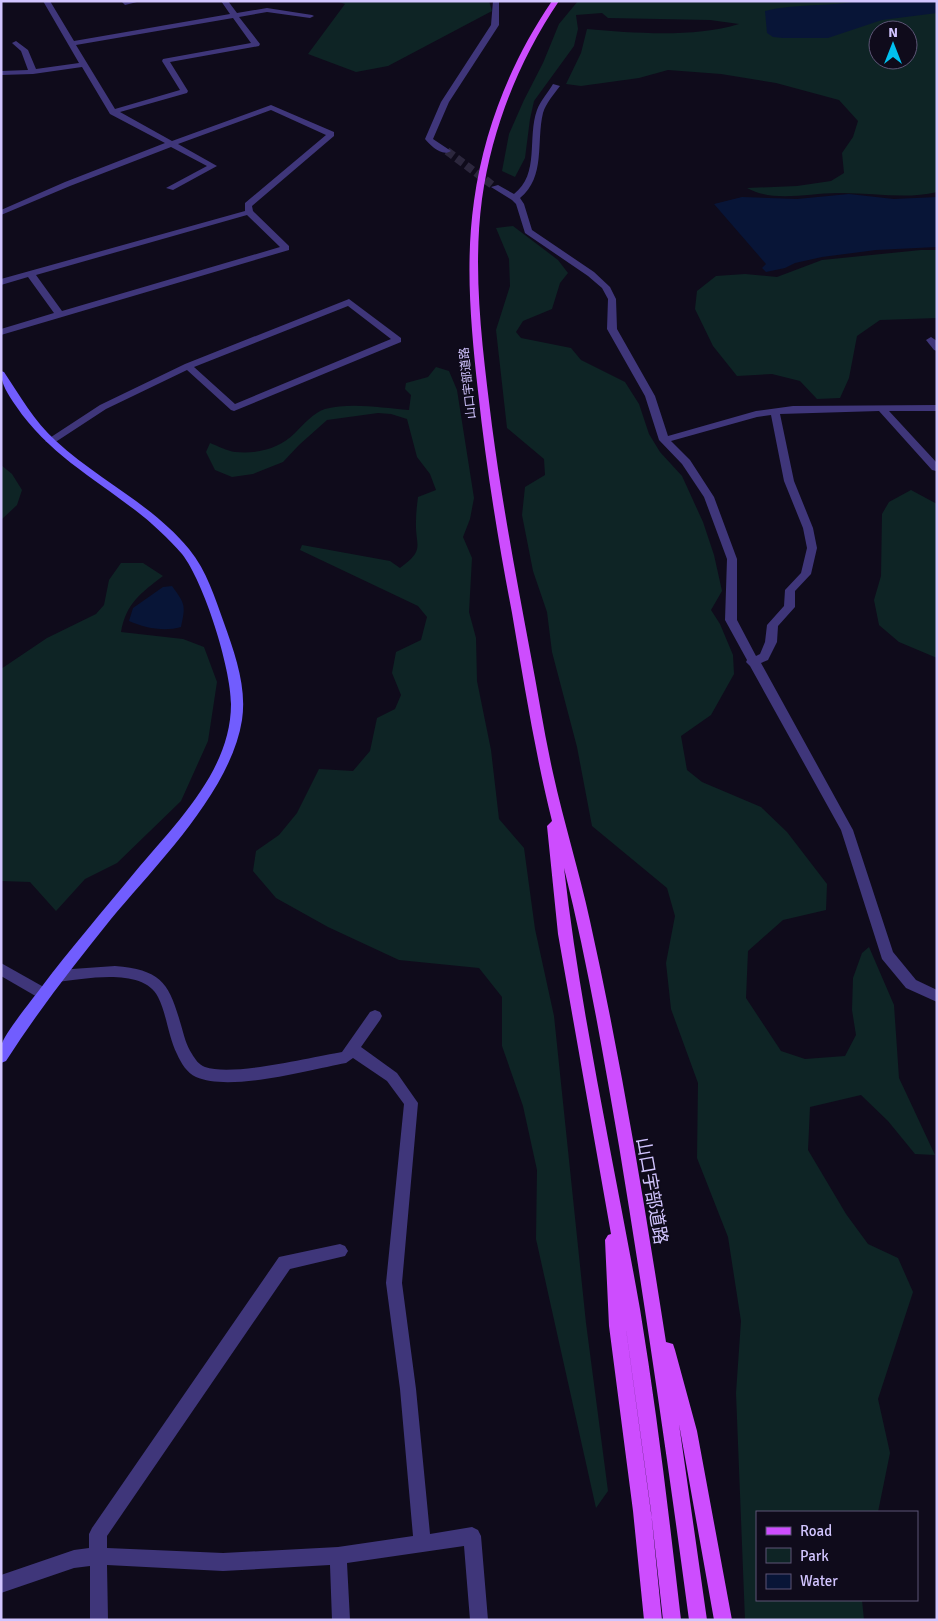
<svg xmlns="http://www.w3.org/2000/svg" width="938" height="1621" font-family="Signika,'Noto Sans JP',sans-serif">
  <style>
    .green { fill: #0e2425; fill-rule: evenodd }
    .water { fill: #081537 }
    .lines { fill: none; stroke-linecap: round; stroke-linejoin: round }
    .street-tunnel { stroke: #2c273d; stroke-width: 8; stroke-dasharray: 8 4; stroke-linecap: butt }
    .street { fill: #3f367a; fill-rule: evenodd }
    .secondary { fill: #715dfe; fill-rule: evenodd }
    .primary { fill: #cd4dfe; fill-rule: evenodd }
    .labels { text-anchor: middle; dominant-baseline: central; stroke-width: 4; stroke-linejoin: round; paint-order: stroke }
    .far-street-label { font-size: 12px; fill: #d2c5ff; stroke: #0f0b1b }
    .near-street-label { font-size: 18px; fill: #d2c5ff; stroke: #0f0b1b }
  </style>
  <rect width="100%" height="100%" fill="#0f0b1b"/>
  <g class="green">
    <path d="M336 1H489L492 11 388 66 356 72 308 54 345 4Z"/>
    <path d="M578 1H937V192C904 200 871 192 837 193 808 193 774 203 747 188L797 186 831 181 844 173 842 153 853 137 858 121 839 100 776 83 721 74 668 70 639 78 581 86 566 84 581 53 587 29C634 33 693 38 739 24L710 20 608 18 602 13 576 15 578 29 574 46 534 101 530 119 525 158 515 177 502 171 509 134 524 100 543 63 559 24ZM878 30H908V60H878Z"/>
    <path d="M513 226 558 260 568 273 560 283 552 309 523 321 516 332 521 338 571 348 581 360 625 382 639 404 649 434 660 452 682 476 703 522 714 555 722 591 711 610 720 624 733 655 734 674 711 715 681 736 687 770 702 782 761 807 787 832 827 884 826 910 783 920 748 951 746 998 781 1051 805 1059 845 1056 856 1035 852 1010 853 978 862 953 869 947 894 1005 899 1078 935 1155 915 1154 888 1121 861 1095 810 1107 808 1150 846 1214 868 1244 898 1258 913 1292 878 1399 890 1453 878 1512H757V1600H862L864 1620H745L736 1393 741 1321 728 1237 697 1158 698 1083 671 1009 666 963 675 916 667 888 592 826 577 747 552 652 547 612 533 571 522 515 525 487 545 475 544 459 507 428 496 330 510 286 509 259 496 228Z"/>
    <path d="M921 250H937V318L880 320 857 336 849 378 840 398 817 399 800 381 772 374 737 376 713 346 695 309 697 291 716 276 745 274 777 277 822 260Z"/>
    <path d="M436 367 449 371 457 390 474 498 470 519 463 537 472 558 469 612 476 638 477 681 491 750 499 819 524 848 535 929 554 1016 586 1323 608 1491 596 1508 536 1239 537 1170 523 1106 502 1046V997L479 968 399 960 328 927 276 898 253 871 256 851 279 835 297 813 319 769 353 771 370 751 377 718 395 709 401 695 392 673 396 652 421 640 427 617 418 606 300 550 302 545 390 561 400 568C426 549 415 547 416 521 416 513 417 505 418 497L436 490 430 474 417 457 407 419 391 414 378 413 327 420 299 445 283 462 253 474 232 477 215 470 206 452 210 443C218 446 227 451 235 452 257 454 279 449 295 433 304 424 313 413 325 409 352 402 382 408 409 410L411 395 405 389 406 383 428 377Z"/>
    <path d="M1 465 12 474 22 490 17 505 1 520Z"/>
    <path d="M911 490 937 504V658L899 642 879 625 874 600 881 576 882 514 889 502Z"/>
    <path d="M121 563H143L163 576C141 593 126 603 121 632L183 639 204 647 217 682 208 741 181 801 117 863 85 879 56 911 30 882 1 881V669L47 638 96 614 104 605 109 580Z"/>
  </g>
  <g class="water">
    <path d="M860 1H937V13L882 20 828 38H783L773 37 767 33 765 11C796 3 828 7 860 1Z"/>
    <path d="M849 194 894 199 937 197V247L876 250 822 257 795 263 785 268 766 272 762 268 766 264 714 204 742 197 797 199Z"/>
    <path d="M172 586C185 604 186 605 181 627 164 632 145 628 129 621L133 608 163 587Z"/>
  </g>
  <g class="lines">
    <path class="street-tunnel" d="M447 151 495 187"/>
    <g class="street">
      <path d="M43 1H50L74 41 230 14 221 1H228L237 13 267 8 312 15 314 16 310 18 267 12 239 17 260 44 259 46 170 62 188 91 187 93 120 112 172 141 271 105 334 132V136L252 206 253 211 289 246V250L1 335V329L54 313 28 277 1 285V279L245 211V203L326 135 271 110 178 144 217 166 173 190 166 188 207 166 171 147 70 186 1 215V210L65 182 165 143 110 114 82 67 33 74 1 75V71L28 70 21 51 12 43 16 41 28 50 36 69 79 63ZM233 18 251 43 163 59 162 61 180 90 115 109 76 45ZM247 215 280 247 62 311 36 275Z"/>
      <path d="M121 1H141L125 5Z"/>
      <path d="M493 1H499V25L449 102 433 139 451 151C442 157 431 146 425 139L441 102 491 25Z"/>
      <path d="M553 84 560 86C554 94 546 103 543 113 536 142 546 177 520 198L524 204 532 230 594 272 610 287 616 299 617 329 655 396 668 436 756 411 793 406 937 405V411H889L937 463 936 471 932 470 879 411 780 414 794 481 813 528 817 548 811 574 795 591V607L778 626 777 642 768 660 761 663 853 830 893 952 916 980 937 990V1002L906 988 882 959 841 830 750 666 746 662 747 660 725 620 727 559 704 497 682 464 659 440 645 396 607 329 608 299 602 288 588 276 525 233 516 204 512 200 491 187 498 185 514 194C540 174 527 138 537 110 540 101 548 93 553 84ZM771 415 784 481 803 528 807 548 801 573 785 590 784 606 767 625 765 642 760 654 756 656 737 620V559L714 497 690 460 671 441 757 417Z"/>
      <path d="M349 299 401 338V342L234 411 231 410 187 370 106 409 54 443 50 444 45 441 100 405 185 364ZM348 306 391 339 235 404 194 367Z"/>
      <path d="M931 337 937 341V351L934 350 926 340Z"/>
      <path d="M1 963 49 990 51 994 49 998 44 1000 39 998 1 976Z"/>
      <path d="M115 966C162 970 169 983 181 1025 184 1035 186 1045 192 1054 195 1059 199 1065 205 1067 233 1077 311 1057 342 1052L370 1012 375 1010 380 1012 382 1016 380 1020 361 1047 397 1073 418 1103 402 1283 416 1389 430 1534 472 1527 478 1530 481 1536 488 1620H470L464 1546 347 1563 350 1620H332L330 1565 223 1571 107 1565 108 1620H90V1566L74 1568 1 1593V1575L74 1550 89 1548V1534L92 1528 279 1257 340 1244 345 1246 348 1251 345 1256 290 1269 107 1536V1548L223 1553 338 1547 413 1536 400 1389 386 1283 404 1104 387 1081 353 1058 346 1063C309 1070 230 1092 196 1077 187 1073 181 1063 177 1054 168 1036 167 1015 158 997 143 967 85 979 58 982L53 980 51 976 53 972 58 970Z"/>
    </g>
    <path class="secondary" d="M1 371 4 372C20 396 34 421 56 441 98 480 152 504 189 549 207 571 215 598 224 623 235 654 247 687 242 720 231 791 156 865 111 919 74 965 38 1011 6 1061L1 1063C1 1058 0 1051 1 1046 4 1034 31 1001 40 989 70 949 103 911 135 872 175 824 231 771 231 704 231 668 204 582 182 554 168 538 152 523 135 510 92 477 47 452 16 406 8 394 1 385 1 371Z"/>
    <path class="primary" d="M552 1H559C519 60 492 128 482 199 472 274 483 352 492 426 502 502 516 576 530 651 538 692 544 733 553 773 564 823 579 871 590 921 621 1060 644 1201 666 1342L673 1344 675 1350 697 1431 732 1620H714L679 1424 707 1620H689C668 1462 645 1304 619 1146 603 1053 587 960 564 868 581 1016 614 1162 640 1309 657 1412 669 1516 681 1620H663L652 1520 624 1314 651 1511 662 1620H644L633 1511 609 1326 605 1240 608 1235 611 1234 558 934 547 826 552 821C535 753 524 683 512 613 498 540 486 466 478 391 471 328 465 264 474 201 484 129 511 61 552 1Z"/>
  </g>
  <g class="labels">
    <g class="far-street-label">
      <text transform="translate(468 383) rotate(-96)">山口宇部道路</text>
    </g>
    <g class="near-street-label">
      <text transform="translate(652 1191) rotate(80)">山口宇部道路</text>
    </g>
  </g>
  <rect width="938" height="1621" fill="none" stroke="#d2c5ff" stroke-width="5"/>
  <rect x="756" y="1511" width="162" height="90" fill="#0f0b1b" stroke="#5d5576"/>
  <rect x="766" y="1527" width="25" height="8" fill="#cd4dfe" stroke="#5d5576"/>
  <text x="800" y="1536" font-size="15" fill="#d2c5ff">Road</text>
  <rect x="766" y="1548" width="25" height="15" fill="#0e2425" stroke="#5d5576"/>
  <text x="800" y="1561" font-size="15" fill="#d2c5ff">Park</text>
  <rect x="766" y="1574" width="25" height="15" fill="#081537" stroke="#5d5576"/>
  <text x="800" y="1586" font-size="15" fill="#d2c5ff">Water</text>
  <g transform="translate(893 45)"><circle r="24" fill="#0f0b1b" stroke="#5d5576"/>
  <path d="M0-4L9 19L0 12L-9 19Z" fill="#01c0ef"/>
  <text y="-8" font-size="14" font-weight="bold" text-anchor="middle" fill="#d2c5ff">N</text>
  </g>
</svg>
